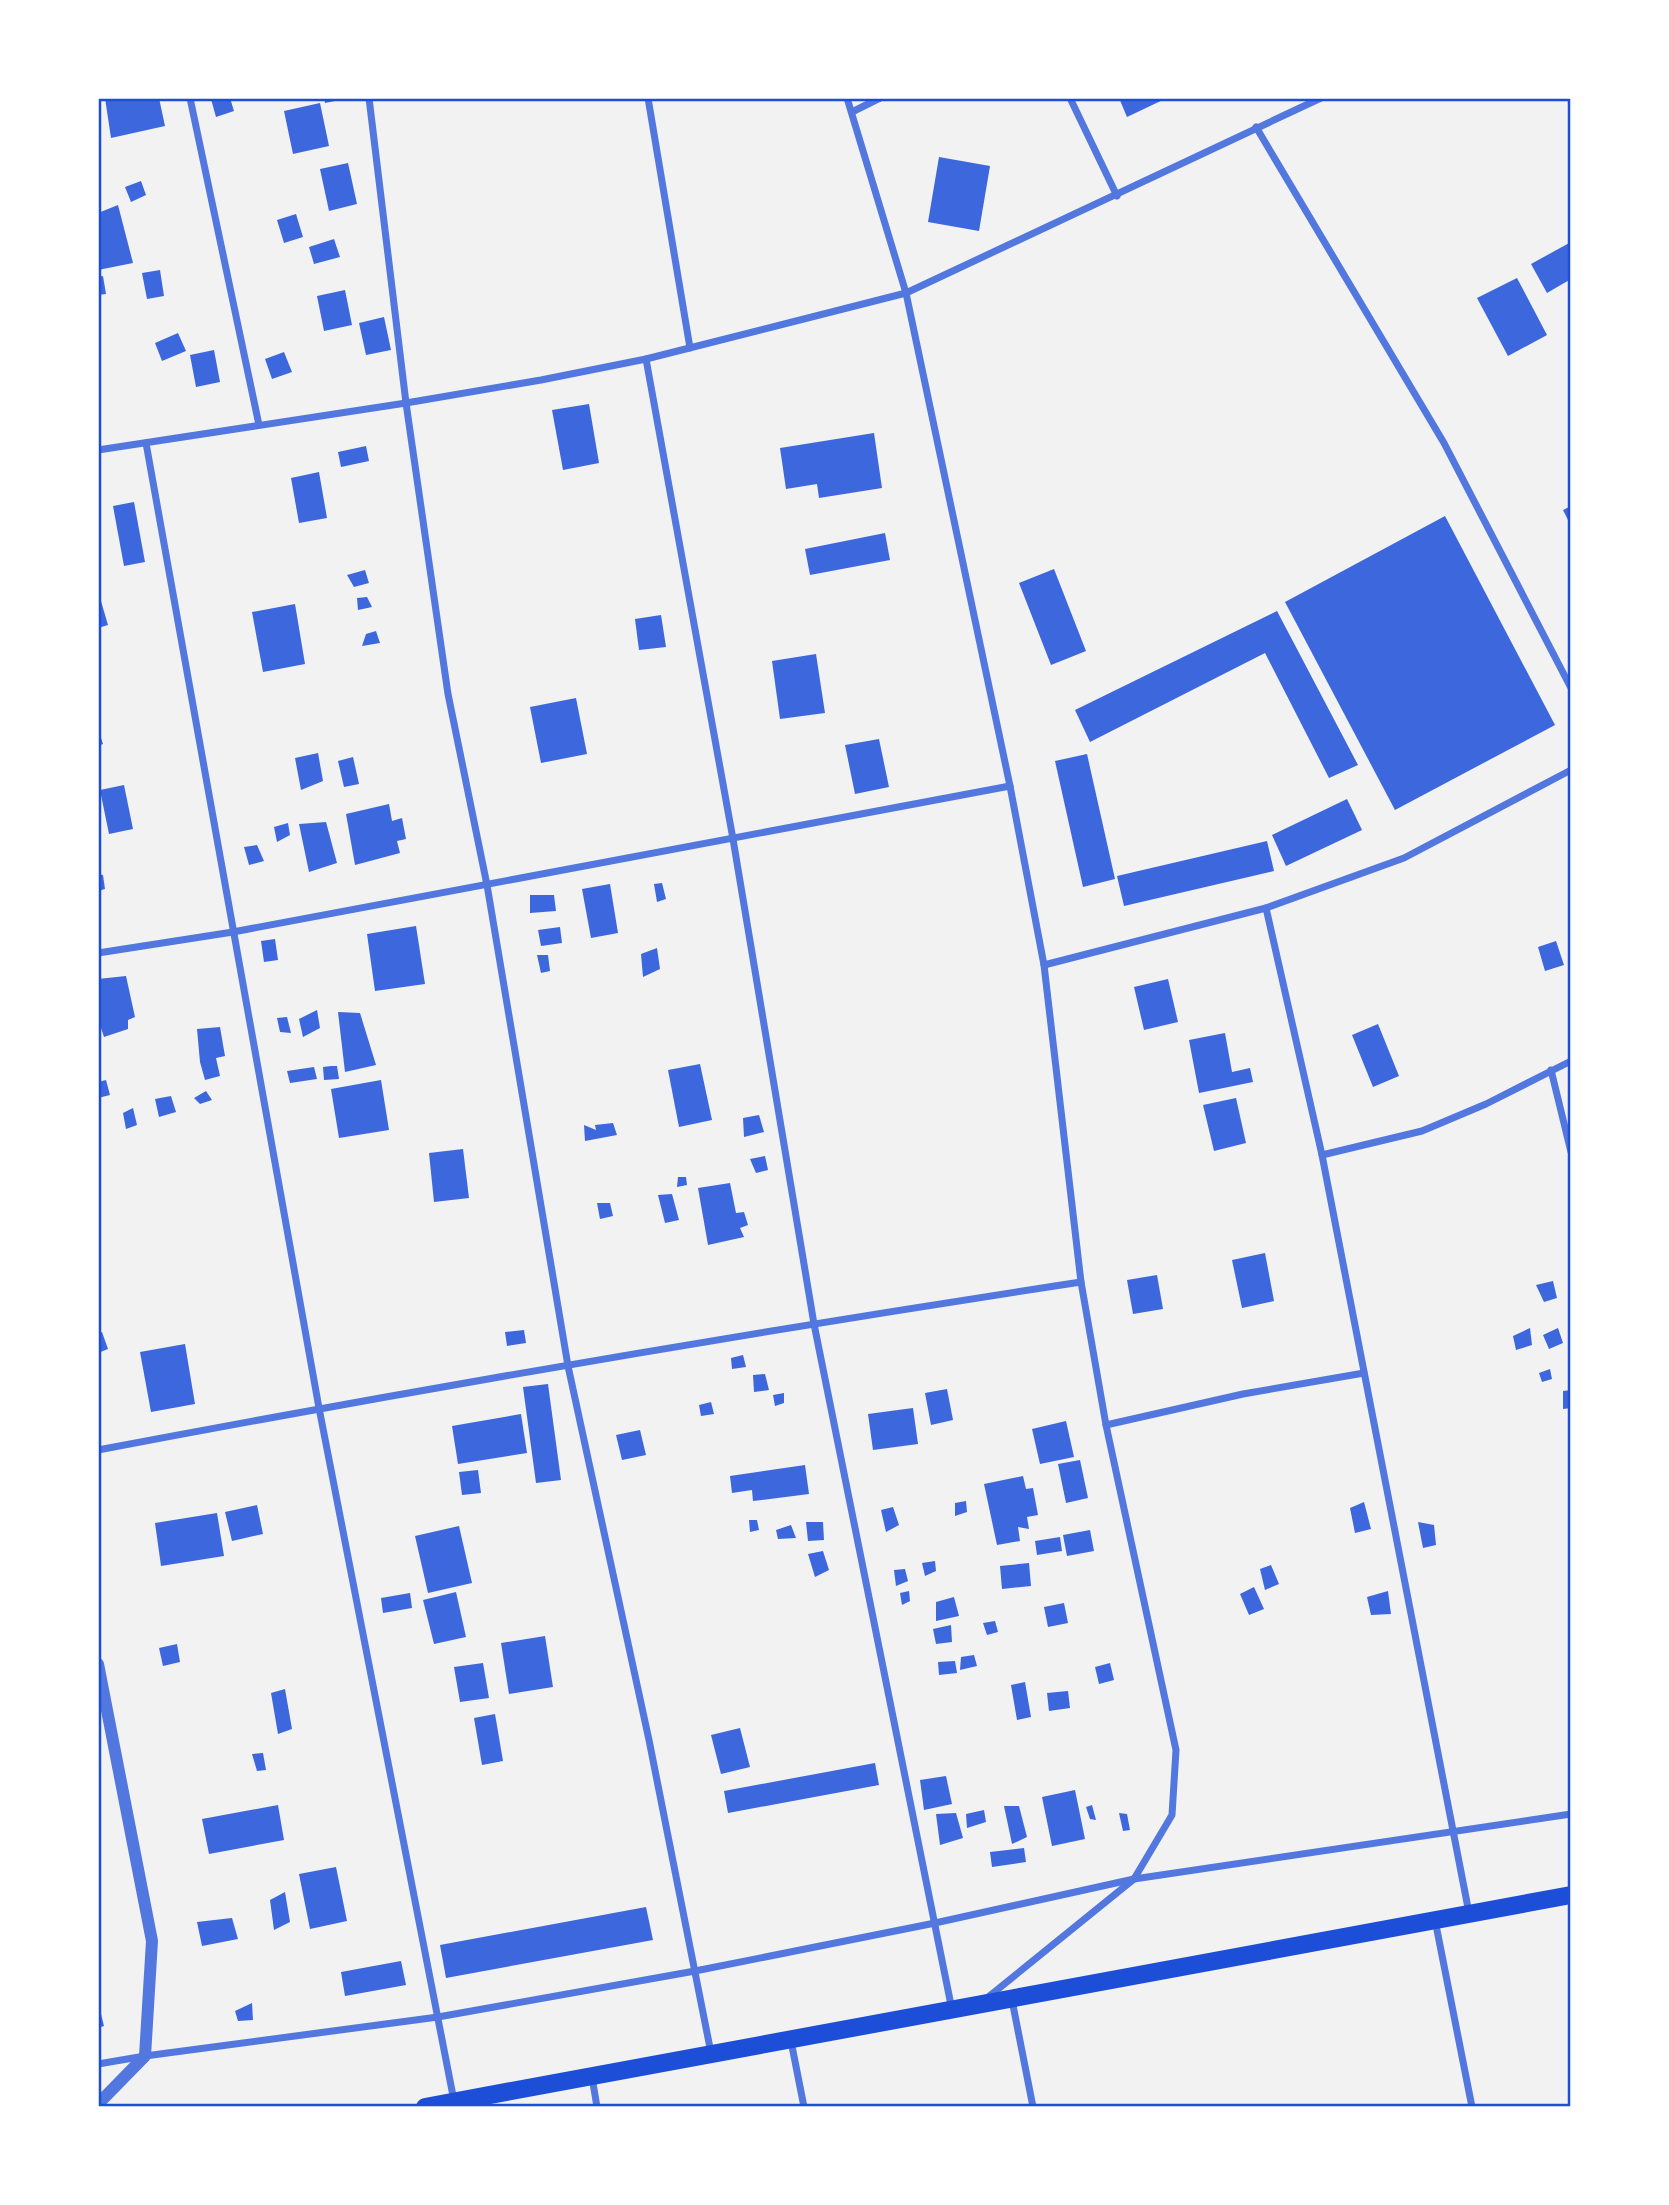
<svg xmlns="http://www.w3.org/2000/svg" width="1669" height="2205" font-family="'DejaVu Sans',sans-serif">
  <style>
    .building { fill: #3d67dc }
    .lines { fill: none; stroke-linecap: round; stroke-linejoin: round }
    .minor { stroke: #5277de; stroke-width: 7 }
    .tertiary { stroke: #5277de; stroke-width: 12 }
    .primary { stroke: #1d4ed8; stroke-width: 18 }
    .neatline { fill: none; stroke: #1d4ed8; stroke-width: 2.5 }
  </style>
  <rect width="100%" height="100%" fill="#f2f2f2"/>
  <g class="building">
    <path d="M105 98H159L165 126 111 138Z"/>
    <path d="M215 98H230L234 111 216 117 211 99Z"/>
    <path d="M324 98H345V99L325 103Z"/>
    <path d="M1119 98H1167L1127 117Z"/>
    <path d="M320 103 329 146 293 154 284 111Z"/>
    <path d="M939 157 990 166 979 231 928 222Z"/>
    <path d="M348 163 357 204 329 211 320 169Z"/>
    <path d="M141 181 146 195 131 202 125 187Z"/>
    <path d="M118 205 133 263 98 270V213Z"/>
    <path d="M296 214 303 237 284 243 277 220Z"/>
    <path d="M334 239 340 257 314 264 309 247Z"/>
    <path d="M1571 242V279L1547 293 1531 264Z"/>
    <path d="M160 270 164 296 147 299 142 273Z"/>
    <path d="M103 276 106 294 98 295V277Z"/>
    <path d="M1517 278 1547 335 1508 356 1477 298Z"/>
    <path d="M345 290 352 325 324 331 317 296Z"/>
    <path d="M384 317 391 350 366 355 359 323Z"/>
    <path d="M178 333 186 351 162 361 155 343Z"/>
    <path d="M214 350 220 382 196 387 190 355Z"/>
    <path d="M284 352 292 372 272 379 265 359Z"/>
    <path d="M589 404 599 463 563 470 552 410Z"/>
    <path d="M874 433 882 488 819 498 817 484 786 489 780 448Z"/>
    <path d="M366 446 369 461 341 467 338 452Z"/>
    <path d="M319 472 327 518 299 523 291 478Z"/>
    <path d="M134 502 145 562 124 566 113 506Z"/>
    <path d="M1571 506V526L1563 510Z"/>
    <path d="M1445 516 1555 725 1395 810 1285 602Z"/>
    <path d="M885 533 890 560 810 575 805 549Z"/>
    <path d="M1054 569 1086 651 1051 665 1019 583Z"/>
    <path d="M365 570 369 583 354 587 347 575Z"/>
    <path d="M98 591 108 625 98 628Z"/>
    <path d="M367 597 372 607 358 610 357 598Z"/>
    <path d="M295 604 305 664 263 672 252 612Z"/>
    <path d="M1277 611 1358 765 1329 778 1265 653 1090 742 1075 710Z"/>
    <path d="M661 615 666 647 639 650 635 619Z"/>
    <path d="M376 631 380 643 362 646 366 634Z"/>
    <path d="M816 654 825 713 780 719 772 661Z"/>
    <path d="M576 698 587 754 541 763 530 707Z"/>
    <path d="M98 729 103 744 98 746Z"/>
    <path d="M879 739 889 787 855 794 845 745Z"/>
    <path d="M318 753 323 781 301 790 295 758Z"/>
    <path d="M1087 754 1115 879 1083 887 1055 761Z"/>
    <path d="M353 757 359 784 344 787 338 761Z"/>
    <path d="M124 785 133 829 109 834 100 790Z"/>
    <path d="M1347 799 1362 830 1286 866 1272 835Z"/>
    <path d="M389 804 392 821 402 818 406 839 397 841 400 853 355 865 346 814Z"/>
    <path d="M326 822 337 863 309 872 299 824Z"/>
    <path d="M288 823 290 835 277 842 274 827Z"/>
    <path d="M1267 841 1274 871 1124 906 1117 876Z"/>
    <path d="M257 845 264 861 249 865 244 847Z"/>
    <path d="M98 874 103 875 105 889 98 891Z"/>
    <path d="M662 883 666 899 657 902 654 884Z"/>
    <path d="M610 884 618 933 591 938 582 889Z"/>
    <path d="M530 895H554L556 911 530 913Z"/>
    <path d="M416 926 425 984 375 991 367 934Z"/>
    <path d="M560 927 562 943 541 946 538 930Z"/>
    <path d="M275 939 278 960 264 962 261 941Z"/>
    <path d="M1556 941 1564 965 1545 971 1538 947Z"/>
    <path d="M657 948 660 969 643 977 641 954Z"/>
    <path d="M537 955H548L550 971 541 973Z"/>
    <path d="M126 976 135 1017 128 1020V1029L104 1037 98 1019V979Z"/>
    <path d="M1168 979 1178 1022 1144 1030 1134 987Z"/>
    <path d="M317 1010 320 1028 303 1037 299 1019Z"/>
    <path d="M338 1012 360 1013 376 1065 345 1072Z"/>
    <path d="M287 1017 291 1033 280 1032 277 1018Z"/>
    <path d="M1378 1024 1399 1076 1373 1087 1352 1035Z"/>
    <path d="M220 1027 225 1056 216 1058 220 1076 205 1080 200 1062 197 1029Z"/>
    <path d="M1225 1033 1232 1072 1250 1068 1253 1082 1199 1093 1189 1040Z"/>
    <path d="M700 1064 712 1120 679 1127 668 1070Z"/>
    <path d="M331 1066H337L339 1079 324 1080 323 1067Z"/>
    <path d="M314 1067 317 1079 290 1083 287 1071Z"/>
    <path d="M106 1080 110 1095 98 1098V1082Z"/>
    <path d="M381 1080 389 1130 339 1138 331 1089Z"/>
    <path d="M206 1091 212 1100 200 1104 194 1098Z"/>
    <path d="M171 1096 176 1112 159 1117 155 1099Z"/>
    <path d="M1236 1098 1246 1143 1214 1151 1203 1105Z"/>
    <path d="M133 1108 137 1125 126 1129 123 1113Z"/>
    <path d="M759 1115 764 1132 744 1137 743 1118Z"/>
    <path d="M613 1123 617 1135 585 1141 584 1125 596 1130 595 1125Z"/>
    <path d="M463 1149 469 1198 434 1202 429 1153Z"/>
    <path d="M765 1156 768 1170 756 1173 750 1159Z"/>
    <path d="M678 1177H686L687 1185 677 1187Z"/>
    <path d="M730 1183 736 1213 744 1212 748 1225 740 1228 744 1237 708 1245 698 1188Z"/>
    <path d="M672 1194 679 1220 665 1223 658 1195Z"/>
    <path d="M597 1203H610L613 1216 600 1219Z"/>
    <path d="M1265 1253 1274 1301 1242 1308 1232 1260Z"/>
    <path d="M1157 1275 1163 1309 1133 1314 1127 1280Z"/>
    <path d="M1553 1281 1557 1298 1544 1302 1536 1285Z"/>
    <path d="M1530 1328 1532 1345 1516 1350 1513 1336Z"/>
    <path d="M1558 1328 1563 1343 1549 1349 1543 1335Z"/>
    <path d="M524 1330 526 1343 507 1346 505 1332Z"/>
    <path d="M102 1332 108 1349 98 1353V1334Z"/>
    <path d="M185 1344 195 1404 151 1412 140 1352Z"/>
    <path d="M743 1355 746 1367 732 1369 731 1358Z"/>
    <path d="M1550 1369 1552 1379 1542 1382 1539 1373Z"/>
    <path d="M765 1374 769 1390 754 1392 753 1375Z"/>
    <path d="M548 1384 561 1480 536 1483 523 1387Z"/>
    <path d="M947 1389 953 1420 931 1425 925 1393Z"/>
    <path d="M1571 1390V1408L1563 1409V1391Z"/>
    <path d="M784 1393V1403L775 1406 773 1395Z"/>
    <path d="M711 1402 714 1414 701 1416 699 1405Z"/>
    <path d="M913 1408 918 1444 873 1450 868 1414Z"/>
    <path d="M521 1414 527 1453 458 1464 452 1426Z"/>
    <path d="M1066 1421 1074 1457 1040 1464 1032 1429Z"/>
    <path d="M640 1430 646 1455 622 1460 616 1435Z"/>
    <path d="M1080 1460 1088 1498 1066 1503 1058 1464Z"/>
    <path d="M805 1465 809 1494 753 1501 752 1490 732 1493 730 1476Z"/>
    <path d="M478 1470 481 1493 462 1495 459 1472Z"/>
    <path d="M1023 1476 1026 1489 1033 1488 1038 1515 1027 1517 1029 1529 1018 1527 1020 1541 997 1545 984 1484Z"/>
    <path d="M966 1501 967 1512 955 1516V1503Z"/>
    <path d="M1364 1502 1371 1529 1355 1533 1350 1508Z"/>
    <path d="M257 1505 263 1534 232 1541 225 1512Z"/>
    <path d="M893 1507 899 1525 886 1532 881 1510Z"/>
    <path d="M217 1513 224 1556 161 1566 155 1523Z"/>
    <path d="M749 1520H757L759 1530 750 1532Z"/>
    <path d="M806 1522H823L824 1540 808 1541Z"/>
    <path d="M1418 1522 1434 1525 1436 1545 1423 1548Z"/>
    <path d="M791 1525 796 1538 778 1539 776 1530Z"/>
    <path d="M459 1526 472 1583 428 1593 415 1536Z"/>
    <path d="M1090 1530 1094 1551 1067 1556 1063 1535Z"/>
    <path d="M1060 1537 1062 1551 1037 1555 1035 1541Z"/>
    <path d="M823 1551 829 1570 815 1577 808 1554Z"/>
    <path d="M935 1561 936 1571 925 1576 922 1563Z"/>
    <path d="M1029 1563 1031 1586 1002 1589 1000 1566Z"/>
    <path d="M1271 1565 1279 1584 1265 1590 1260 1569Z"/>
    <path d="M905 1569 908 1581 896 1586 894 1570Z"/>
    <path d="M1254 1587 1264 1609 1249 1615 1240 1594Z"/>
    <path d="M909 1591 910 1601 902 1605 900 1593Z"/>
    <path d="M1388 1591 1391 1614 1371 1615 1367 1597Z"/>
    <path d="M456 1592 466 1637 434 1644 423 1600Z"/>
    <path d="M410 1593 412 1608 383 1613 381 1598Z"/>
    <path d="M954 1597 959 1616 936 1621V1602Z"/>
    <path d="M1064 1603 1068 1623 1048 1627 1044 1607Z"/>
    <path d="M995 1621 998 1632 987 1635 983 1623Z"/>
    <path d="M951 1625 952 1642 936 1644 933 1629Z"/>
    <path d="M545 1636 553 1687 509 1694 501 1643Z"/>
    <path d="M177 1644 180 1662 163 1666 159 1648Z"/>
    <path d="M974 1655 977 1666 960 1670 961 1657Z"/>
    <path d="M955 1661 957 1673 939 1675 938 1662Z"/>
    <path d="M483 1663 489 1698 460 1702 454 1667Z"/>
    <path d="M1110 1663 1114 1680 1099 1684 1095 1667Z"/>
    <path d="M1025 1682 1031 1717 1017 1720 1011 1685Z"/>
    <path d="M285 1689 292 1729 278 1734 271 1693Z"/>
    <path d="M1068 1691 1070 1708 1049 1711 1047 1693Z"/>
    <path d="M495 1714 503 1761 482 1765 474 1718Z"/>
    <path d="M740 1728 750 1767 721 1774 711 1735Z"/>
    <path d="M263 1753 266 1770 257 1771 252 1754Z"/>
    <path d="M875 1763 879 1785 728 1813 724 1791Z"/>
    <path d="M946 1776 952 1804 924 1810 920 1780Z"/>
    <path d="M1075 1790 1085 1839 1052 1846 1042 1797Z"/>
    <path d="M278 1805 284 1840 209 1854 202 1819Z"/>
    <path d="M1092 1805 1096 1820 1090 1819 1086 1807Z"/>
    <path d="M1004 1806H1019L1027 1837 1012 1844Z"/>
    <path d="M984 1810 986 1822 967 1828 966 1814Z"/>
    <path d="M956 1813 963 1838 940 1845 936 1814Z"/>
    <path d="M1119 1813 1127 1814 1130 1830 1123 1831Z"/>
    <path d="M1024 1848 1026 1862 992 1867 990 1852Z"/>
    <path d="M336 1867 347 1921 310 1929 299 1874Z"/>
    <path d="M285 1892 290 1922 274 1930 270 1900Z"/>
    <path d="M646 1907 653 1940 446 1978 440 1945Z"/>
    <path d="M232 1918 238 1939 202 1946 197 1922Z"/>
    <path d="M401 1961 406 1985 345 1996 341 1972Z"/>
    <path d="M252 2003 253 2020 238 2021 235 2011Z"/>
    <path d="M101 2014 104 2026 98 2028V2015Z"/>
  </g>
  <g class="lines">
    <g class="minor">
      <path d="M190 98 259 425"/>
      <path d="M369 98 406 403 448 694 487 885 568 1366 649 1740 711 2053"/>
      <path d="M648 98 690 348"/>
      <path d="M847 98 906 293 1010 786 1044 965 1081 1282 1106 1425 1176 1750 1172 1815 1134 1879 987 1998"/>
      <path d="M1070 98 1117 196"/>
      <path d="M852 112 880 98"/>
      <path d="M1256 127 1444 443 1571 688"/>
      <path d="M646 359 733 839 814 1324 952 2010"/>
      <path d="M146 443 319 1408 454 2101"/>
      <path d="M98 450 406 403 541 380 646 359 906 293 1321 98"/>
      <path d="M1266 908 1322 1155 1469 1913"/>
      <path d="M98 953 233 932 1010 786"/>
      <path d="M1044 965 1266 908 1404 858 1571 770"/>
      <path d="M1551 1070 1571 1152"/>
      <path d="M1322 1155 1422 1131 1486 1104 1571 1061"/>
      <path d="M1106 1425 1243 1394 1364 1373"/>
      <path d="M98 1450C425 1388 753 1332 1081 1282"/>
      <path d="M1435 1920 1472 2107"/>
      <path d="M1012 2000 1033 2107"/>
      <path d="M791 2041 804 2107"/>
      <path d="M98 2064 145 2056 438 2017 695 1971 935 1923 1134 1879 1571 1814"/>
      <path d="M592 2077 597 2107"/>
    </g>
    <path class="tertiary" d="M98 1664 152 1941 145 2056 98 2104"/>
    <path class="primary" d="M425 2107 1571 1895"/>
  </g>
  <rect width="1669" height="2205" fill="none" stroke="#ffffff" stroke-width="200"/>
  <rect x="100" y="100" width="1469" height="2005" class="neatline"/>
</svg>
